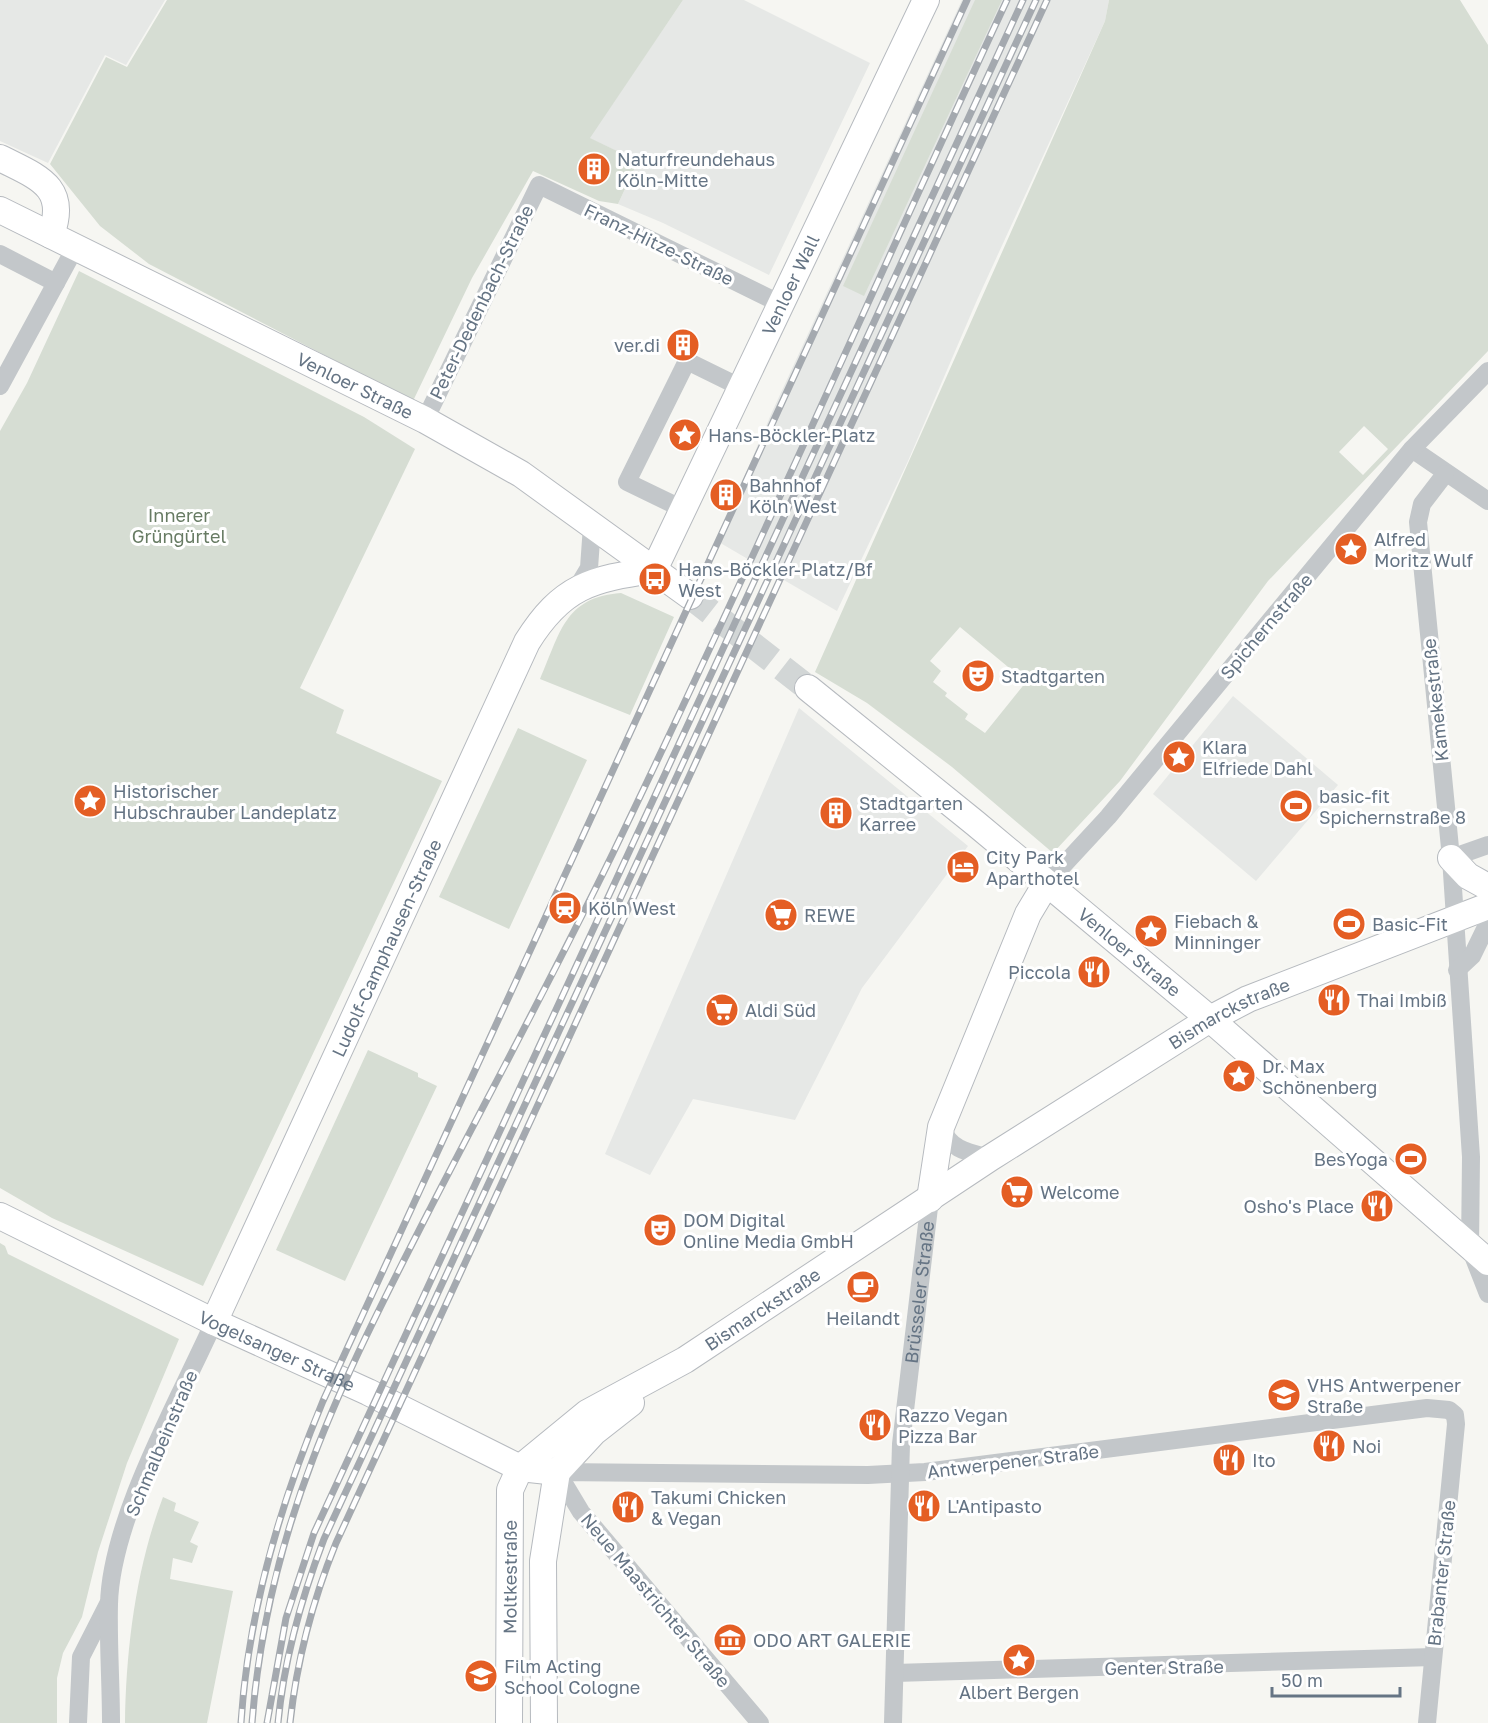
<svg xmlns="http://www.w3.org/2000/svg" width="1488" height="1723" font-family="'Golos Text',sans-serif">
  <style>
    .built { fill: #e6e8e6 }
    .green { fill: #d6ddd3; fill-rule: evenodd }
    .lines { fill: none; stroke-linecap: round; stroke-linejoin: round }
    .secondary-tunnel { stroke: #d2d6d6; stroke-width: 26; stroke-dasharray: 26 13; stroke-linecap: butt }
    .secondary-casing { stroke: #b6babf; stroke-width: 28 }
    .street { stroke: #c3c7ca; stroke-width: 18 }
    .secondary { stroke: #fff; stroke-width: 26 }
    .rail-casing { stroke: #a4a9af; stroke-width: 7 }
    .rail { stroke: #fff; stroke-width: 4.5; stroke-dasharray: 14; stroke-linecap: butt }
    .labels { text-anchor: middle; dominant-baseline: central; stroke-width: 6; stroke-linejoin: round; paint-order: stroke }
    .poi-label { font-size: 18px; fill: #657484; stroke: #fff; text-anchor: start }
    .street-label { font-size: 18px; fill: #657484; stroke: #fff }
    .park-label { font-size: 18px; fill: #677b63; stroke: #fff }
  </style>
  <rect width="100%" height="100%" fill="#f6f6f2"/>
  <g class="built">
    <path d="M0 0H165L126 65 105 55 48 163 0 141Z"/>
    <path d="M683 0H744L870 63 769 275 663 223 618 204 638 161 589 138Z"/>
    <path d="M962 0H1109L1105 21 977 300 908 461 837 611 717 541 772 412Z"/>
    <path d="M1233 696 1338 785 1256 881 1153 794Z"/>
    <path d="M799 708 968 846 862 988 795 1120 693 1099 650 1175 605 1154Z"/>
  </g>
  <g class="green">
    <path d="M167 0H683L590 138 638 161 618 204 599 201 533 171 472 278 413 401 149 264 100 226 50 164 106 57 127 67Z"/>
    <path d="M975 0H1002L864 296 843 286Z"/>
    <path d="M1109 0H1460L1488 45V351L1268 581 1120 781 1053 853 952 767 867 703 815 672 1105 21ZM1364 426 1388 449 1363 475 1339 452ZM960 627 1026 682 985 733 965 719 968 714 945 696 947 693 933 682 941 671 930 661Z"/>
    <path d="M79 271 364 417 415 449 300 688 344 710 336 733 442 781 203 1286 52 1218 0 1188V431L27 383Z"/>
    <path d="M621 593 674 617 630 715 540 679C560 634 564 597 621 593Z"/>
    <path d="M518 728 587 760 509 929 439 897Z"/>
    <path d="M368 1050 418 1073V1077L437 1086 345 1281 276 1250Z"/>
    <path d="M0 1243 5 1246 8 1254 179 1339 127 1463 98 1552 82 1617 63 1653 57 1678V1723H0Z"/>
    <path d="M163 1497 176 1503 174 1511 199 1522 190 1542 198 1546 192 1563 173 1558 170 1579 233 1591 207 1723H125C126 1648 136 1568 163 1497Z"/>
  </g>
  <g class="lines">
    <path class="secondary-tunnel" d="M690 596 808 688"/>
    <g class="secondary-casing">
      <g id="secondary">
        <path d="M0 158C37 177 69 186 51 235"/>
        <path id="s2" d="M0 210 425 420 521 474 690 596"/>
        <path id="s3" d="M654 570 926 0"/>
        <path id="s4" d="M808 688 975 823 1210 1019 1488 1262"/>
        <path d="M1451 858 1468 876 1488 887"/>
        <path d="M930 1199 941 1127 1028 914 1046 884"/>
        <path id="s5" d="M0 1216 214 1322 368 1392 520 1468 557 1472"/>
        <path id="s6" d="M214 1322 527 642C562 586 591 579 654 570"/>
        <path d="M557 1472 594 1432 631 1403"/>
        <path id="s7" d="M509 1723 510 1490 520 1468 587 1413 685 1360 990 1158 1210 1019 1248 999 1488 906"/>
        <path d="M544 1723 543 1561 557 1472"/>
      </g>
    </g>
    <g class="street">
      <path d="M0 254 56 283"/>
      <path d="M0 386 75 248"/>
      <path d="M425 420 539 185 779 303"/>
      <path d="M1412 449 1488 501"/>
      <path d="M1445 474 1422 504 1418 522 1451 858 1471 1157 1470 1248 1488 1294"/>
      <path d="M685 510 627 482 687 361 742 388"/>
      <path d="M577 588 589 568 592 526"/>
      <path d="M1451 858 1488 845"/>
      <path d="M1046 884 1108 817 1412 449 1488 371"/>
      <path d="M1457 970 1472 956 1488 923"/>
      <path d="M941 1127C951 1150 966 1152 990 1158"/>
      <path d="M895 1673 1433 1657"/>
      <path d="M78 1723 81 1657 108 1604"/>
      <path d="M111 1723C111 1683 108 1643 109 1604 111 1519 179 1400 214 1322"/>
      <path d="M760 1723 581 1512 557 1472 868 1475 925 1472 1427 1408 1449 1410 1455 1415 1456 1424 1427 1723"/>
      <path id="s1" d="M893 1723 901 1444 930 1199"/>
    </g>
    <use href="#secondary" class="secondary"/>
    <g class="rail-casing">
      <g id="rail">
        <path d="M241 1723C248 1611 280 1504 323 1401L967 0"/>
        <path d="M252 1723C267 1526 343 1379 431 1207 492 1089 555 972 613 853 749 571 875 284 1007 0"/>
        <path d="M267 1723 286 1618 314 1533 1023 0"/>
        <path d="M278 1723C284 1659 301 1599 324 1539L1036 0"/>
        <path d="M290 1723C297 1659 312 1602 336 1543L1047 0"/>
      </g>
    </g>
    <use href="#rail" class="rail"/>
  </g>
  <defs>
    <g id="building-disc" transform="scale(1.725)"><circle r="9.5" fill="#e45e24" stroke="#fff"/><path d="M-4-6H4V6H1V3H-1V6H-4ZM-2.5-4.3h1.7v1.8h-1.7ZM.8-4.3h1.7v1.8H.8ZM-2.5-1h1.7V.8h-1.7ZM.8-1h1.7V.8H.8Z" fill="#fff"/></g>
    <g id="sight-disc" transform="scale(1.725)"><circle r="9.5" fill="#e45e24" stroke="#fff"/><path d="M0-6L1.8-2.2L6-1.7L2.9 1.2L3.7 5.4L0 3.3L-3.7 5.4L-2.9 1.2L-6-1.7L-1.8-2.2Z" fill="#fff"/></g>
    <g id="bus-disc" transform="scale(1.725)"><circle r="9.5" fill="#e45e24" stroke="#fff"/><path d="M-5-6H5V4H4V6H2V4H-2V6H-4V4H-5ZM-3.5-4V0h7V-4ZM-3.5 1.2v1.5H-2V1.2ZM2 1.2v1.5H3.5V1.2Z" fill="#fff"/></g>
    <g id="theatre-disc" transform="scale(1.725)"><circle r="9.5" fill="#e45e24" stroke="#fff"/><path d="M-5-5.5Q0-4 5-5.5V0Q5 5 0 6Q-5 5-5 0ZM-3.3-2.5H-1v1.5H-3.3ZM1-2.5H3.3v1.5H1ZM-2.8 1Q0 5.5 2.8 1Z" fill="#fff"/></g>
    <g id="stadium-disc" transform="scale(1.725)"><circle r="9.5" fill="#e45e24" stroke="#fff"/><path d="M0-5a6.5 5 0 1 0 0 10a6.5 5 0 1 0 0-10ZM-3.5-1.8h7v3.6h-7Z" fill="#fff"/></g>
    <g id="hotel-disc" transform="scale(1.725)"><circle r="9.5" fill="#e45e24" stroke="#fff"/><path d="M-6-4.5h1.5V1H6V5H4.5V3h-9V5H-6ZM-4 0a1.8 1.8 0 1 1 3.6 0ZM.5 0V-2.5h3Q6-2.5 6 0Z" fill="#fff"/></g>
    <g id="station-disc" transform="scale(1.725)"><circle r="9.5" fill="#e45e24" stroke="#fff"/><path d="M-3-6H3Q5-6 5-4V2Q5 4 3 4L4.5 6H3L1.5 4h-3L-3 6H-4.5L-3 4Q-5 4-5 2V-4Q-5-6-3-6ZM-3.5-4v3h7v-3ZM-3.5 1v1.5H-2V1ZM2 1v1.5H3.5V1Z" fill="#fff"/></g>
    <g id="supermarket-disc" transform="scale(1.725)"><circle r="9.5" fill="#e45e24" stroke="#fff"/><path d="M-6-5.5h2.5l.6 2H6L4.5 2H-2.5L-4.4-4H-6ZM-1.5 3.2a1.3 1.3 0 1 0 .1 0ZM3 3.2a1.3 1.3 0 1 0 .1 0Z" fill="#fff"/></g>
    <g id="restaurant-disc" transform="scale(1.725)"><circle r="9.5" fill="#e45e24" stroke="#fff"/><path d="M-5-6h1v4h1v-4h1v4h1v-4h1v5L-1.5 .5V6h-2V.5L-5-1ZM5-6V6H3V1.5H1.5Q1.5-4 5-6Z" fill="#fff"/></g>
    <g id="cafe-disc" transform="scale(1.725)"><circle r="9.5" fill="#e45e24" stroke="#fff"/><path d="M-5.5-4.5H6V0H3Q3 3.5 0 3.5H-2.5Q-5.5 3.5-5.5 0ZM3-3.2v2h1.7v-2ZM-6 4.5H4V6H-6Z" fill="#fff"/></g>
    <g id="school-disc" transform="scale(1.725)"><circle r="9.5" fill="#e45e24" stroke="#fff"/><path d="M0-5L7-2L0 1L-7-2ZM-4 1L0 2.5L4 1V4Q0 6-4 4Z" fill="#fff"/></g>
    <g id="museum-disc" transform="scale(1.725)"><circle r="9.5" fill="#e45e24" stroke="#fff"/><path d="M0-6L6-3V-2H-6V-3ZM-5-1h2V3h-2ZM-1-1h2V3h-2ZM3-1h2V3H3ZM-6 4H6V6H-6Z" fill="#fff"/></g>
    <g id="university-disc" transform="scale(1.725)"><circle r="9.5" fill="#e45e24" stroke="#fff"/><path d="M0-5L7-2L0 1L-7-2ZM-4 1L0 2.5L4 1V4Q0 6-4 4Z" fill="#fff"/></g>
  </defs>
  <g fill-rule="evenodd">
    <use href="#building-disc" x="594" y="169"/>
    <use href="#building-disc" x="683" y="345"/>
    <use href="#sight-disc" x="685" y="435"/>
    <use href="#building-disc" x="726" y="495"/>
    <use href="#sight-disc" x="1351" y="549"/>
    <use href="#bus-disc" x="655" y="579"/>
    <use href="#theatre-disc" x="978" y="676"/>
    <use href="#sight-disc" x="1179" y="757"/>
    <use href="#sight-disc" x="90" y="801"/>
    <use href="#stadium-disc" x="1296" y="806"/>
    <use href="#building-disc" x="836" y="813"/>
    <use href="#hotel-disc" x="963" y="867"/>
    <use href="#station-disc" x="565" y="908"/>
    <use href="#supermarket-disc" x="781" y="915"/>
    <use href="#stadium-disc" x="1349" y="924"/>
    <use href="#sight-disc" x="1151" y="931"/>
    <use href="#restaurant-disc" x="1094" y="972"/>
    <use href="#restaurant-disc" x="1334" y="1000"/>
    <use href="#supermarket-disc" x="722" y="1010"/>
    <use href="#sight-disc" x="1239" y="1076"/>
    <use href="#stadium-disc" x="1411" y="1159"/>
    <use href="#supermarket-disc" x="1017" y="1192"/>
    <use href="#restaurant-disc" x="1377" y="1206"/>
    <use href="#theatre-disc" x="660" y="1230"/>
    <use href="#cafe-disc" x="863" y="1287"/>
    <use href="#school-disc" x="1284" y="1395"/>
    <use href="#restaurant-disc" x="875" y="1425"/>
    <use href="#restaurant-disc" x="1329" y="1446"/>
    <use href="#restaurant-disc" x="1229" y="1460"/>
    <use href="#restaurant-disc" x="924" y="1506"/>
    <use href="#restaurant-disc" x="628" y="1507"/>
    <use href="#museum-disc" x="730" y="1640"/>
    <use href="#sight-disc" x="1019" y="1660"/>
    <use href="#university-disc" x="481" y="1676"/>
  </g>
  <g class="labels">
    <g class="poi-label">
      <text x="617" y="159">Naturfreundehaus<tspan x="617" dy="21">Köln-Mitte</tspan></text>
      <text x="660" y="345" text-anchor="end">ver.di</text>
      <text x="708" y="435">Hans-Böckler-Platz</text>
      <text x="749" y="485">Bahnhof<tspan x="749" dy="21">Köln West</tspan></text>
      <text x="1374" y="539">Alfred<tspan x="1374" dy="21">Moritz Wulf</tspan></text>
      <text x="678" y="569">Hans-Böckler-Platz/Bf<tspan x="678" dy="21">West</tspan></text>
      <text x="1001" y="676">Stadtgarten</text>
      <text x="1202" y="747">Klara<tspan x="1202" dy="21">Elfriede Dahl</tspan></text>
      <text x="113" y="791">Historischer<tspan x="113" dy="21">Hubschrauber Landeplatz</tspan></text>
      <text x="1319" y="796">basic-fit<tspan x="1319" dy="21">Spichernstraße 8</tspan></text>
      <text x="859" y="803">Stadtgarten<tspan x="859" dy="21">Karree</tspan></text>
      <text x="986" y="857">City Park<tspan x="986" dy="21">Aparthotel</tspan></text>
      <text x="588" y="908">Köln West</text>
      <text x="804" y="915">REWE</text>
      <text x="1174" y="921">Fiebach &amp;<tspan x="1174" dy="21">Minninger</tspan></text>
      <text x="1372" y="924">Basic-Fit</text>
      <text x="1071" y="972" text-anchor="end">Piccola</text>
      <text x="1357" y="1000">Thai Imbiß</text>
      <text x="745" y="1010">Aldi Süd</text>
      <text x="1262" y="1066">Dr. Max<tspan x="1262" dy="21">Schönenberg</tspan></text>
      <text x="1388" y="1159" text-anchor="end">BesYoga</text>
      <text x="1040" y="1192">Welcome</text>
      <text x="1354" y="1206" text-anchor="end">Osho's Place</text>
      <text x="683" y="1220">DOM Digital<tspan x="683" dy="21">Online Media GmbH</tspan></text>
      <text x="863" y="1318" text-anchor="middle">Heilandt</text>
      <text x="1307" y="1385">VHS Antwerpener<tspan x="1307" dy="21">Straße</tspan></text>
      <text x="898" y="1415">Razzo Vegan<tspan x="898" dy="21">Pizza Bar</tspan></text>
      <text x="1352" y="1446">Noi</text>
      <text x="1252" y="1460">Ito</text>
      <text x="651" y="1497">Takumi Chicken<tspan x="651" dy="21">&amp; Vegan</tspan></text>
      <text x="947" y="1506">L'Antipasto</text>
      <text x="753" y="1640">ODO ART GALERIE</text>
      <text x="504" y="1666">Film Acting<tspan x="504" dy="21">School Cologne</tspan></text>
      <text x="1019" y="1692" text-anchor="middle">Albert Bergen</text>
    </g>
    <g class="street-label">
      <text transform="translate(659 244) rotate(26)">Franz-Hitze-Straße</text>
      <text stroke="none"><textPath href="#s3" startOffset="316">Venloer Wall</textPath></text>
      <text transform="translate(481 302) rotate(-64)">Peter-Dedenbach-Straße</text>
      <text stroke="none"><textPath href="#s2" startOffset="396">Venloer Straße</textPath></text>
      <text transform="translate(1266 626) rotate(-50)">Spichernstraße</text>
      <text transform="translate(1435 700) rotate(-96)">Kamekestraße</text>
      <text stroke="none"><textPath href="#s6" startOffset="412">Ludolf-Camphausen-Straße</textPath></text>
      <text stroke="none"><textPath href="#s4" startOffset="416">Venloer Straße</textPath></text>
      <text stroke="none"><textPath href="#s7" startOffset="1101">Bismarckstraße</textPath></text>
      <text stroke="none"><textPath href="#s1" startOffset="432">Brüsseler Straße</textPath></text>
      <text stroke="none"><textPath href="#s7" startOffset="548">Bismarckstraße</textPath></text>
      <text stroke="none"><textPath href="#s5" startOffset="308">Vogelsanger Straße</textPath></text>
      <text transform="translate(161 1443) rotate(-67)">Schmalbeinstraße</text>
      <text transform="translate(1013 1461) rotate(-7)">Antwerpener Straße</text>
      <text transform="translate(1441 1573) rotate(-84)">Brabanter Straße</text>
      <text stroke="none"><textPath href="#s7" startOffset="146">Moltkestraße</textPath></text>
      <text transform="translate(656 1600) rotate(50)">Neue Maastrichter Straße</text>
      <text transform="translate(1164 1667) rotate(-1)">Genter Straße</text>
    </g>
    <g class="park-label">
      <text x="179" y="515">Innerer<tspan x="179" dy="21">Grüngürtel</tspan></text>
    </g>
  </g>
  <path d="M1272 1687v9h128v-9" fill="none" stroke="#657484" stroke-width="3"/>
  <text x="1281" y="1687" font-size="18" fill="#657484" stroke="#ffffff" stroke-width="4.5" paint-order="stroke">50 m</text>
</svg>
